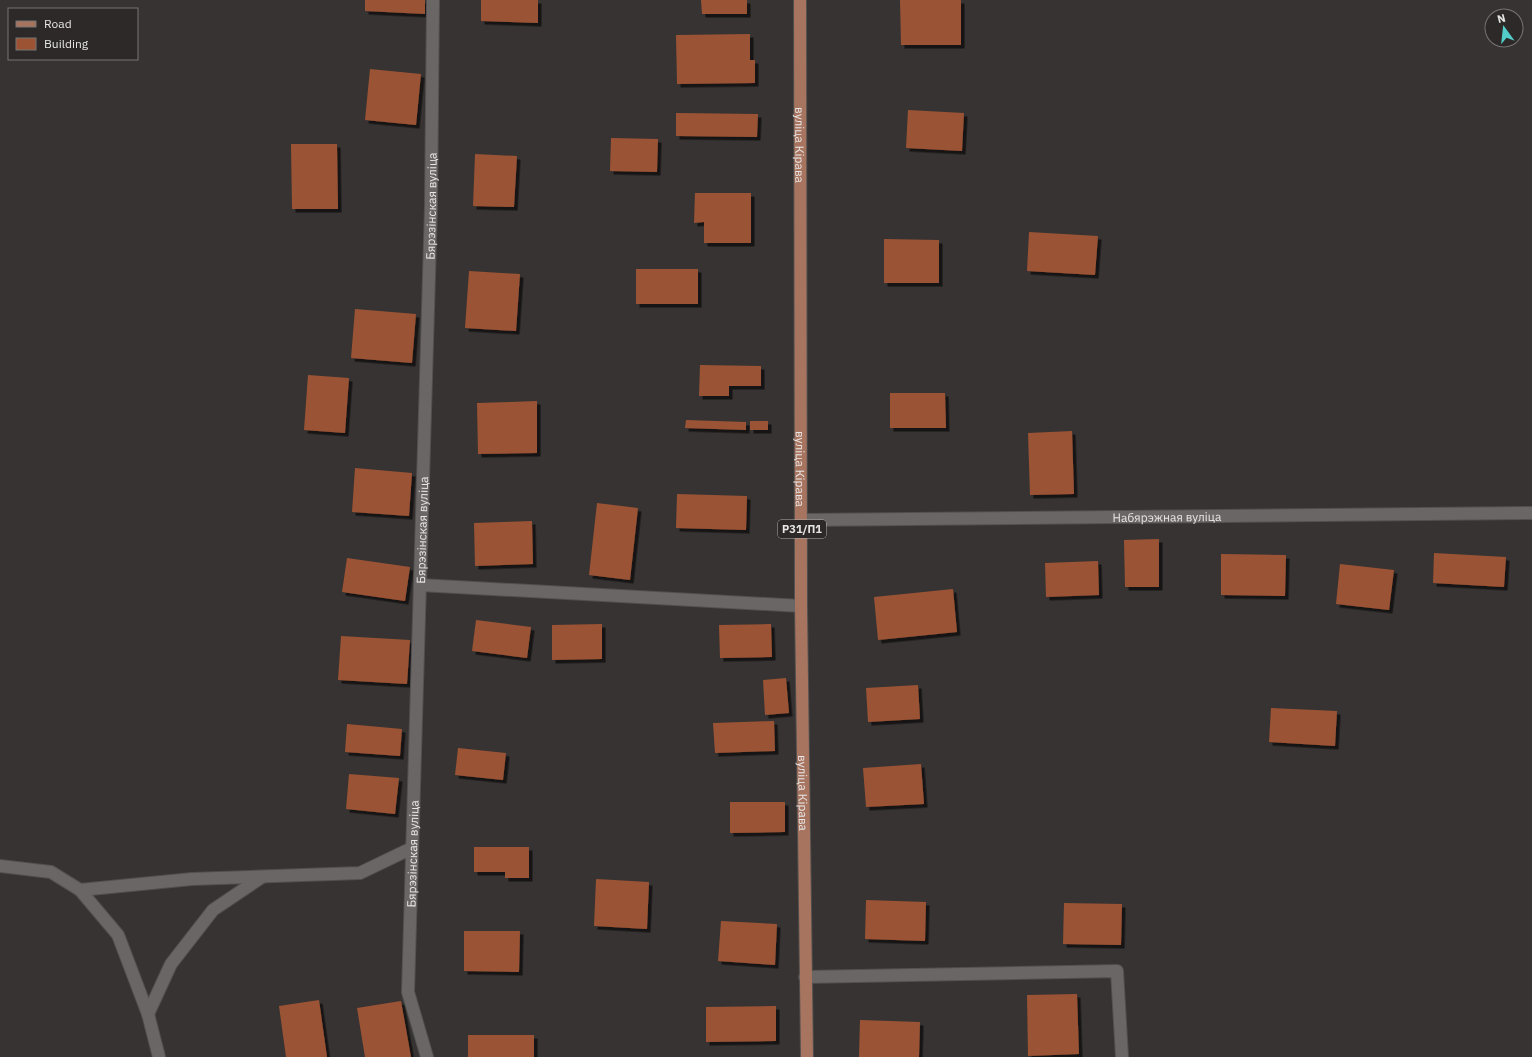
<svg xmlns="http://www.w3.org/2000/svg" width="1532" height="1057" font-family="'IBM Plex Sans',sans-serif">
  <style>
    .building { fill: #9b5334; filter: url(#shadow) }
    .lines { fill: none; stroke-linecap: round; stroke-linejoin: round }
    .lane-casing { stroke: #52504f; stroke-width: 14 }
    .street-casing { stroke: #52504f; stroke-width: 14 }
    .primary-casing { stroke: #52504f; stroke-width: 14 }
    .lane { stroke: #6a6665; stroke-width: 12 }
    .street { stroke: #6a6665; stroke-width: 12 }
    .primary { stroke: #a7745f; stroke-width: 12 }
    .labels { text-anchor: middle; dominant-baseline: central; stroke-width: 3; stroke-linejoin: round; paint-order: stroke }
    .shield { fill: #2c2928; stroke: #afadac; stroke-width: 1 }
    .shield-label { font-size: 11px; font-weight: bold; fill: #e7e5e5 }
    .street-label { font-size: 12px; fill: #e7e5e5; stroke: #2c2928 }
  </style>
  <defs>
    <filter id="shadow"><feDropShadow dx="3.5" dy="3.5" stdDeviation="0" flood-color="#0009"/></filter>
  </defs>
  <rect width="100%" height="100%" fill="#363332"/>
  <g class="building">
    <path d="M365 0H425V14L365 11Z"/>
    <path d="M481 0H538V23L481 21Z"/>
    <path d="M701 0H747V14H702Z"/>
    <path d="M900 0H961V45H901Z"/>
    <path d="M750 34V60H755V83L677 84 676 35Z"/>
    <path d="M370 69 421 74 416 125 365 120Z"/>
    <path d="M908 110 964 113 962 151 906 148Z"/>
    <path d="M676 113 758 114 757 137 676 136Z"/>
    <path d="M611 138 658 139 657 172 610 171Z"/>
    <path d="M291 144H337L338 209H292Z"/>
    <path d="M475 154 517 156 514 207 473 206Z"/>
    <path d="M695 193H751V243H704V222L694 223Z"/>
    <path d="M1029 232 1098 236 1095 275 1027 271Z"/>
    <path d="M884 239 939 240V283H884Z"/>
    <rect x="636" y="269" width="62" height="35"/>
    <path d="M469 271 520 274 516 331 465 328Z"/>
    <path d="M355 309 416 314 412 363 351 358Z"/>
    <path d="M700 365 761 366V386H729V396H699Z"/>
    <path d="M308 375 349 378 345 433 304 430Z"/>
    <path d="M890 393H945L946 428H890Z"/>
    <path d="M537 401V453L478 454 477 403Z"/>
    <path d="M686 420 746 422V430L685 428Z"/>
    <rect x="750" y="421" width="18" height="9"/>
    <path d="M1072 431 1074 494 1030 495 1028 433Z"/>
    <path d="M355 468 412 473 409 516 352 512Z"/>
    <path d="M677 494 747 496 746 530 676 528Z"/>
    <path d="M597 503 638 508 630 580 589 575Z"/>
    <path d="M532 521 533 564 475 566 474 523Z"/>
    <path d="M1159 539V587H1125L1124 540Z"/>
    <path d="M1434 553 1506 557 1504 587 1433 583Z"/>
    <path d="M1221 554 1286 555 1285 596 1221 595Z"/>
    <path d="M347 558 410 567 405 601 342 592Z"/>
    <path d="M1098 561 1099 595 1046 597 1045 563Z"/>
    <path d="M1340 564 1394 570 1389 610 1336 604Z"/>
    <path d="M953 589 957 632 878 640 874 597Z"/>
    <path d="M476 620 531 627 527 658 472 651Z"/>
    <path d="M602 624V659L552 660V625Z"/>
    <path d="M771 624 772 657 720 658 719 625Z"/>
    <path d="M341 636 410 640 407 684 338 680Z"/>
    <path d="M786 678 789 713 765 715 763 680Z"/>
    <path d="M918 685 920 719 868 722 866 688Z"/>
    <path d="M1271 708 1337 711 1335 746 1269 742Z"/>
    <path d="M774 721 775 751 715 753 713 723Z"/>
    <path d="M347 724 402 729 400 756 345 752Z"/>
    <path d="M458 748 506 753 503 780 455 775Z"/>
    <path d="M921 764 924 804 866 807 863 768Z"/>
    <path d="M349 774 399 778 395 814 346 809Z"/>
    <path d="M730 802H785V832L730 833Z"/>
    <path d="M474 847H529V878H505V872H474Z"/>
    <path d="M596 879 649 882 647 929 594 926Z"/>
    <path d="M866 900 926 902 925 941 865 939Z"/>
    <path d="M1064 903 1122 904 1121 945 1063 944Z"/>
    <path d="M721 921 777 924 775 965 718 961Z"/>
    <path d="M464 931H520L519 972 464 971Z"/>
    <path d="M1077 994 1079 1054 1028 1056 1027 995Z"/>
    <path d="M319 1000 327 1057H286L279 1006Z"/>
    <path d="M401 1001 411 1057H365L357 1008Z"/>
    <path d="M776 1006V1041L706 1042V1007Z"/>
    <path d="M860 1020 920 1022 919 1057H859Z"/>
    <rect x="468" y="1035" width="66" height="22"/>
  </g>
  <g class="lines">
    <g class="lane-casing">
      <g id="lane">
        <path d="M420 585 801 606"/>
        <path d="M0 866 51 872 80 890"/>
        <path d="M805 977 1117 971 1122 1057"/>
        <path d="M148 1014 171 964 213 910 262 877"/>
        <path d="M159 1057 148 1014 118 935 80 890 192 879 360 873 412 848"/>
      </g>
    </g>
    <g class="street-casing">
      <g id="street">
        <path id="s1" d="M802 520 1532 513"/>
        <path id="s2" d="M427 1057 408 992 431 207 433 0"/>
      </g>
    </g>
    <g class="primary-casing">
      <g id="primary">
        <path id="s3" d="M800 0 801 606 807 1057"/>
      </g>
    </g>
    <use href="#lane" class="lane"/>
    <use href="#street" class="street"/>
    <use href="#primary" class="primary"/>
  </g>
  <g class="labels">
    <rect class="shield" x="778" y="520" width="48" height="18" rx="3"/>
    <g class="shield-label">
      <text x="802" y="529">Р31/П1</text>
    </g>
    <g class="street-label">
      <text stroke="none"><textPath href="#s3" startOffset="145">вуліца Кірава</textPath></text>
      <text stroke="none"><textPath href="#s2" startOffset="854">Бярэзінская вуліца</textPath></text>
      <text stroke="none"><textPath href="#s3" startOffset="469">вуліца Кірава</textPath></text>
      <text stroke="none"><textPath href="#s1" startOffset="365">Набярэжная вуліца</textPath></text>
      <text stroke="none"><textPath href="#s2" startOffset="530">Бярэзінская вуліца</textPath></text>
      <text stroke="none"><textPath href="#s3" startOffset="793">вуліца Кірава</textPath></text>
      <text stroke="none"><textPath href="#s2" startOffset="206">Бярэзінская вуліца</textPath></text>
    </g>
  </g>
  <rect x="8" y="8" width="130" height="52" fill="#2c2928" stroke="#777474"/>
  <rect x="16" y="21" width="20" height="6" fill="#a7745f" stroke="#777474"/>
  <text x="44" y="28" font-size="12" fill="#e7e5e5">Road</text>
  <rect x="16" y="38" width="20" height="12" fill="#9b5334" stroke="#777474"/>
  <text x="44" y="48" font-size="12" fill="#e7e5e5">Building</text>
  <g transform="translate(1504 28) rotate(345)"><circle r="19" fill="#2c2928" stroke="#777474"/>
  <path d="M0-3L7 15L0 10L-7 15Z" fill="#53cdca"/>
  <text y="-6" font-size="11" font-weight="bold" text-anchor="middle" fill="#e7e5e5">N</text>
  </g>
</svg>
